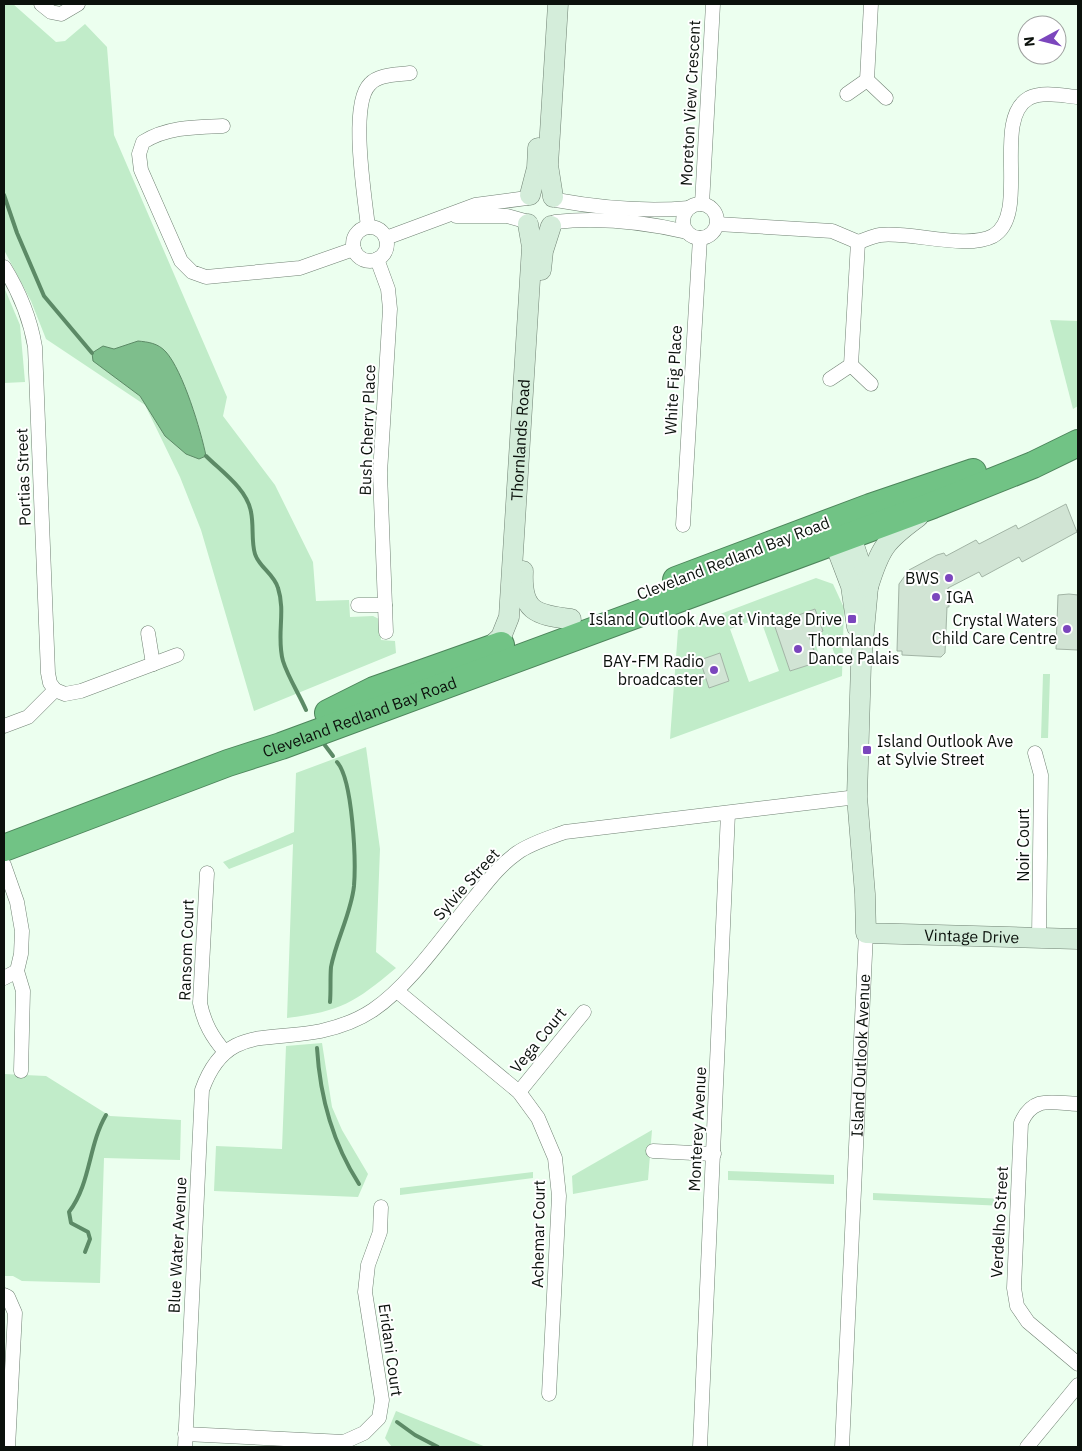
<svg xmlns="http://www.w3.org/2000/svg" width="1082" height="1451" font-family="'IBM Plex Sans',sans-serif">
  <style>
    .green { fill: #c1ecc9; fill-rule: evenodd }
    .water { fill: #7ebe8c; stroke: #5c8a66 }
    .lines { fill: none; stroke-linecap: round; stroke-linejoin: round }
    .stream { stroke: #5c8a66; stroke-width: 4 }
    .building { fill: #d1e4d4; stroke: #a2b4a5 }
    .street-casing { stroke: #718274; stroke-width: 15 }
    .secondary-casing { stroke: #718274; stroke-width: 21 }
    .highway-casing { stroke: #4d855b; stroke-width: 28 }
    .street { stroke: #fff; stroke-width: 14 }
    .secondary { stroke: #d4edda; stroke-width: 20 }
    .highway { stroke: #71c385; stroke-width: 26 }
    .poi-dot { fill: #7b46bd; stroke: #fff; stroke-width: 2 }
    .labels { text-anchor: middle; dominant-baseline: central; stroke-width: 4; stroke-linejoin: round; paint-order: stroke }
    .street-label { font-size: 16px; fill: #0b110c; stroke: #fff }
    .poi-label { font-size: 16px; fill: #0b110c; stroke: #fff; text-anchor: end }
  </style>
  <rect width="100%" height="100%" fill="#ecffef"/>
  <g class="green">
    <path d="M4 4H13L56 42 65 41 85 24 107 47 114 135 227 397 223 416 275 485 313 562 316 601 349 600 350 617 373 616 379 619 381 640 395 641 396 653 254 711 201 530 180 477 145 405 46 339 31 301 4 250Z"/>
    <path d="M4 287 20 325 25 382 4 383Z"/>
    <path d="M1050 320 1078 321V406L1073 409Z"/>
    <path d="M816 578 833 584 844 608 842 676 670 739 678 630ZM815 609 822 631 809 636 818 662 790 671 774 624ZM760 618 779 671 749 682 730 629ZM828 634 835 656 821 661 814 639ZM720 654 729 681 709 687Z"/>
    <path d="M1043 674H1050L1048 738H1041Z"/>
    <path d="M366 747 380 849 376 952 396 968C354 1003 342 1011 287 1018L293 844 229 869 223 862 294 832 296 773Z"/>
    <path d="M322 1043 332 1107 342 1130 368 1174 358 1197 214 1191 216 1146 282 1149 286 1046Z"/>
    <path d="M4 1074 46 1076 110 1116 181 1120 180 1160 104 1158 100 1283 22 1281 13 1276H4Z"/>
    <path d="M652 1130 648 1180 573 1194 572 1176Z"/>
    <path d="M728 1171 834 1175V1184L728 1180Z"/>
    <path d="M533 1172V1178L400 1195V1188Z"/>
    <path d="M873 1193 1005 1199 1004 1206 873 1200Z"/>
    <path d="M396 1411 486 1447H392L385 1438Z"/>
  </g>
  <path class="water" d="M138 341C148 342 158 343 166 352 183 371 201 431 206 456L199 459 186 454 165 436 140 396 93 361 92 353 103 346 114 349Z"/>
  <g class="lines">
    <g class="stream">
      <path d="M4 195 17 233 44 296 92 353"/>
      <path d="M206 456C222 472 247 489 251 512 254 526 251 541 255 554 259 567 274 574 278 588 286 612 276 637 283 661 288 677 299 694 306 710"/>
      <path d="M324 744 333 756"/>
      <path d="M330 1002C331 991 330 978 331 967 336 940 351 914 354 886 356 861 353 780 337 762"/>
      <path d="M317 1048C320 1098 332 1142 359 1184"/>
      <path d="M85 1252 90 1239 88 1232 71 1223 69 1212C91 1183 88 1146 106 1115"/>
      <path d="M397 1422 415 1435 438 1447"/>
    </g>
  </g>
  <g class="building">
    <path d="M1066 504 1077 532 1022 562 1019 557 982 577 979 572 948 588 949 607H947L945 653 941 657 902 655V651H897L899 584 909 570 937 555 944 553 946 556 976 540 979 544 1016 525 1018 529Z"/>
    <path d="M1069 594 1078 595V650L1056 649 1058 595Z"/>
    <path d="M815 609 823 631 809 636 818 662 790 671 774 624Z"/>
    <path d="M720 653 729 681 709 688 700 660Z"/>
  </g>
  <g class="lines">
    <g class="street-casing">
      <g id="street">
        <path d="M41 4 51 12 61 14 78 4"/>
        <path d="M867 80 871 4"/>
        <path d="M847 94 867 80 886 98"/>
        <path d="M223 126C194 127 167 127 143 142L139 154 141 170 181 261 192 272 206 277 300 268 354 249"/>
        <path d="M556 200C600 208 645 212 689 208"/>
        <path d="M702 204 713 4"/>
        <circle cx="700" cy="221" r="17"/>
        <path d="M456 216H507L525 221"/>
        <path d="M555 222C599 217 644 222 687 232"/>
        <path d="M717 224 832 231 858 242C865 240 873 236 880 235 910 231 966 250 993 236 1031 215 991 119 1029 98 1043 91 1064 96 1078 97"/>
        <path d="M368 227C365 198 349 104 370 84 379 74 397 75 410 73"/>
        <circle cx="370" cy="244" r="17"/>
        <path d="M386 238 475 205 527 198"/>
        <path d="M377 259 388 289 390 309 380 473 386 632"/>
        <path d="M4 267C20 293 30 317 35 347L48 673 50 683 55 690"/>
        <path d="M851 365 858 242"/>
        <path d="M830 379 851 365 871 384"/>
        <path d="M683 525 700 238"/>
        <path d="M358 605H385"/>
        <path d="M148 633 153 664"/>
        <path d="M55 690 65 694 81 691 177 655"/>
        <path d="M4 726 28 717 55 690"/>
        <path d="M1035 753 1041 775 1039 937"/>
        <path d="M4 865 17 902 22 931 21 954 17 971 23 991 21 1071"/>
        <path d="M207 873 200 1003C204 1023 212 1037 225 1052"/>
        <path d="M4 978 17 971"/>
        <path d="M397 991 519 1092 538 1118 555 1158 559 1196 549 1394"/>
        <path d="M519 1092 584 1012"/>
        <path d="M1078 1104C1052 1103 1033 1095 1021 1123L1014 1288 1017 1306 1028 1322 1078 1364"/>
        <path d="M653 1151 714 1154"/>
        <path d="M4 1295 8 1297 15 1313 8 1447"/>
        <path d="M185 1434 344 1442 364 1433 379 1418 382 1400 365 1292 368 1265 380 1232 381 1207"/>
        <path d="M185 1447 202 1090C225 1025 267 1042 321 1031 339 1027 358 1020 373 1010 411 984 445 933 475 897 488 881 500 865 517 853 531 843 549 838 565 832L857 797"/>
        <path d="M700 1447 728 813"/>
        <path id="s1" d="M842 1447 866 933"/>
        <path d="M1027 1447 1078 1385"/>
      </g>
    </g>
    <g class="secondary-casing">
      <g id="secondary">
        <path d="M530 195 537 168 538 148"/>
        <path d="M553 197 548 165 558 4"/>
        <path d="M541 270 543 251 551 226"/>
        <path id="s2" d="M846 522 868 587 861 663 857 797 865 894 866 933 1078 939"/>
        <path d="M829 528 851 586 857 627"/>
        <path d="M523 571C521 611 535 615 571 619"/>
        <path d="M868 587C880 548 885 541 918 517"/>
        <path id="s3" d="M487 650 501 637 509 617 532 247 528 224"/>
      </g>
    </g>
    <g class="highway-casing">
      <g id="highway">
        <path d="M676 580 870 507 973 472"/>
        <path d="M328 713 374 690 501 645"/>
        <path id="s4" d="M4 848 228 763 281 746 933 505 1033 465 1078 443"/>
      </g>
    </g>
    <use href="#street" class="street"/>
    <use href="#secondary" class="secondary"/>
    <use href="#highway" class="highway"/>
  </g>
  <g class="poi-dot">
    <circle cx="949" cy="578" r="5"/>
    <circle cx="936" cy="597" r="5"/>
    <rect x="847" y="614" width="10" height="10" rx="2.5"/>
    <circle cx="1067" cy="629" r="5"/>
    <circle cx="798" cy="649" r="5"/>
    <circle cx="714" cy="670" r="5"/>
    <rect x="862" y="745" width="10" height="10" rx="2.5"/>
  </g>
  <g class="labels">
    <g class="street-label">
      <text transform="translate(690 103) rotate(-87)">Moreton View Crescent</text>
      <text transform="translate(673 380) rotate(-87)">White Fig Place</text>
      <text transform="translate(367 430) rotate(-88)">Bush Cherry Place</text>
      <text stroke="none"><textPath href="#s3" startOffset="218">Thornlands Road</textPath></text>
      <text transform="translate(23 477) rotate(-92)">Portias Street</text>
      <text transform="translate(733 558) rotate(-21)">Cleveland Redland Bay Road</text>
      <text stroke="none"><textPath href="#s4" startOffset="379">Cleveland Redland Bay Road</textPath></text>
      <text transform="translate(1023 845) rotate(-90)">Noir Court</text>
      <text transform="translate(466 884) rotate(-48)">Sylvie Street</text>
      <text stroke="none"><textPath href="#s2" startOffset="521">Vintage Drive</textPath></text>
      <text transform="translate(186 950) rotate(-88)">Ransom Court</text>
      <text transform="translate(538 1040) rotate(-51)">Vega Court</text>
      <text stroke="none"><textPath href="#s1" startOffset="392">Island Outlook Avenue</textPath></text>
      <text transform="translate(697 1129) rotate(-87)">Monterey Avenue</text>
      <text transform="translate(999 1222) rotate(-87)">Verdelho Street</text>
      <text transform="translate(538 1234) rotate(-89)">Achemar Court</text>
      <text transform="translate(177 1245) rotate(-87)">Blue Water Avenue</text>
      <text transform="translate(391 1350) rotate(82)">Eridani Court</text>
    </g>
    <g class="poi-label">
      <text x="939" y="578">BWS</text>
      <text x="946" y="597" text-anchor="start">IGA</text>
      <text x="842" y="619">Island Outlook Ave at Vintage Drive</text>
      <text x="1057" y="620">Crystal Waters<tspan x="1057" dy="18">Child Care Centre</tspan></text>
      <text x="808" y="640" text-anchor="start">Thornlands<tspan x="808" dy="18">Dance Palais</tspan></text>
      <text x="704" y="661">BAY-FM Radio<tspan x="704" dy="18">broadcaster</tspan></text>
      <text x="877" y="741" text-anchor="start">Island Outlook Ave<tspan x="877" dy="18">at Sylvie Street</tspan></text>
    </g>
  </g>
  <rect width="1082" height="1451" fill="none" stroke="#0b110c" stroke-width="10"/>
  <g transform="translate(1042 40) rotate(263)"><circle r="24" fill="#ffffff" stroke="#9da09e"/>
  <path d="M0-4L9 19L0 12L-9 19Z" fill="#7b46bd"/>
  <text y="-8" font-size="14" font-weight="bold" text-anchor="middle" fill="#0b110c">N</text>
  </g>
</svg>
